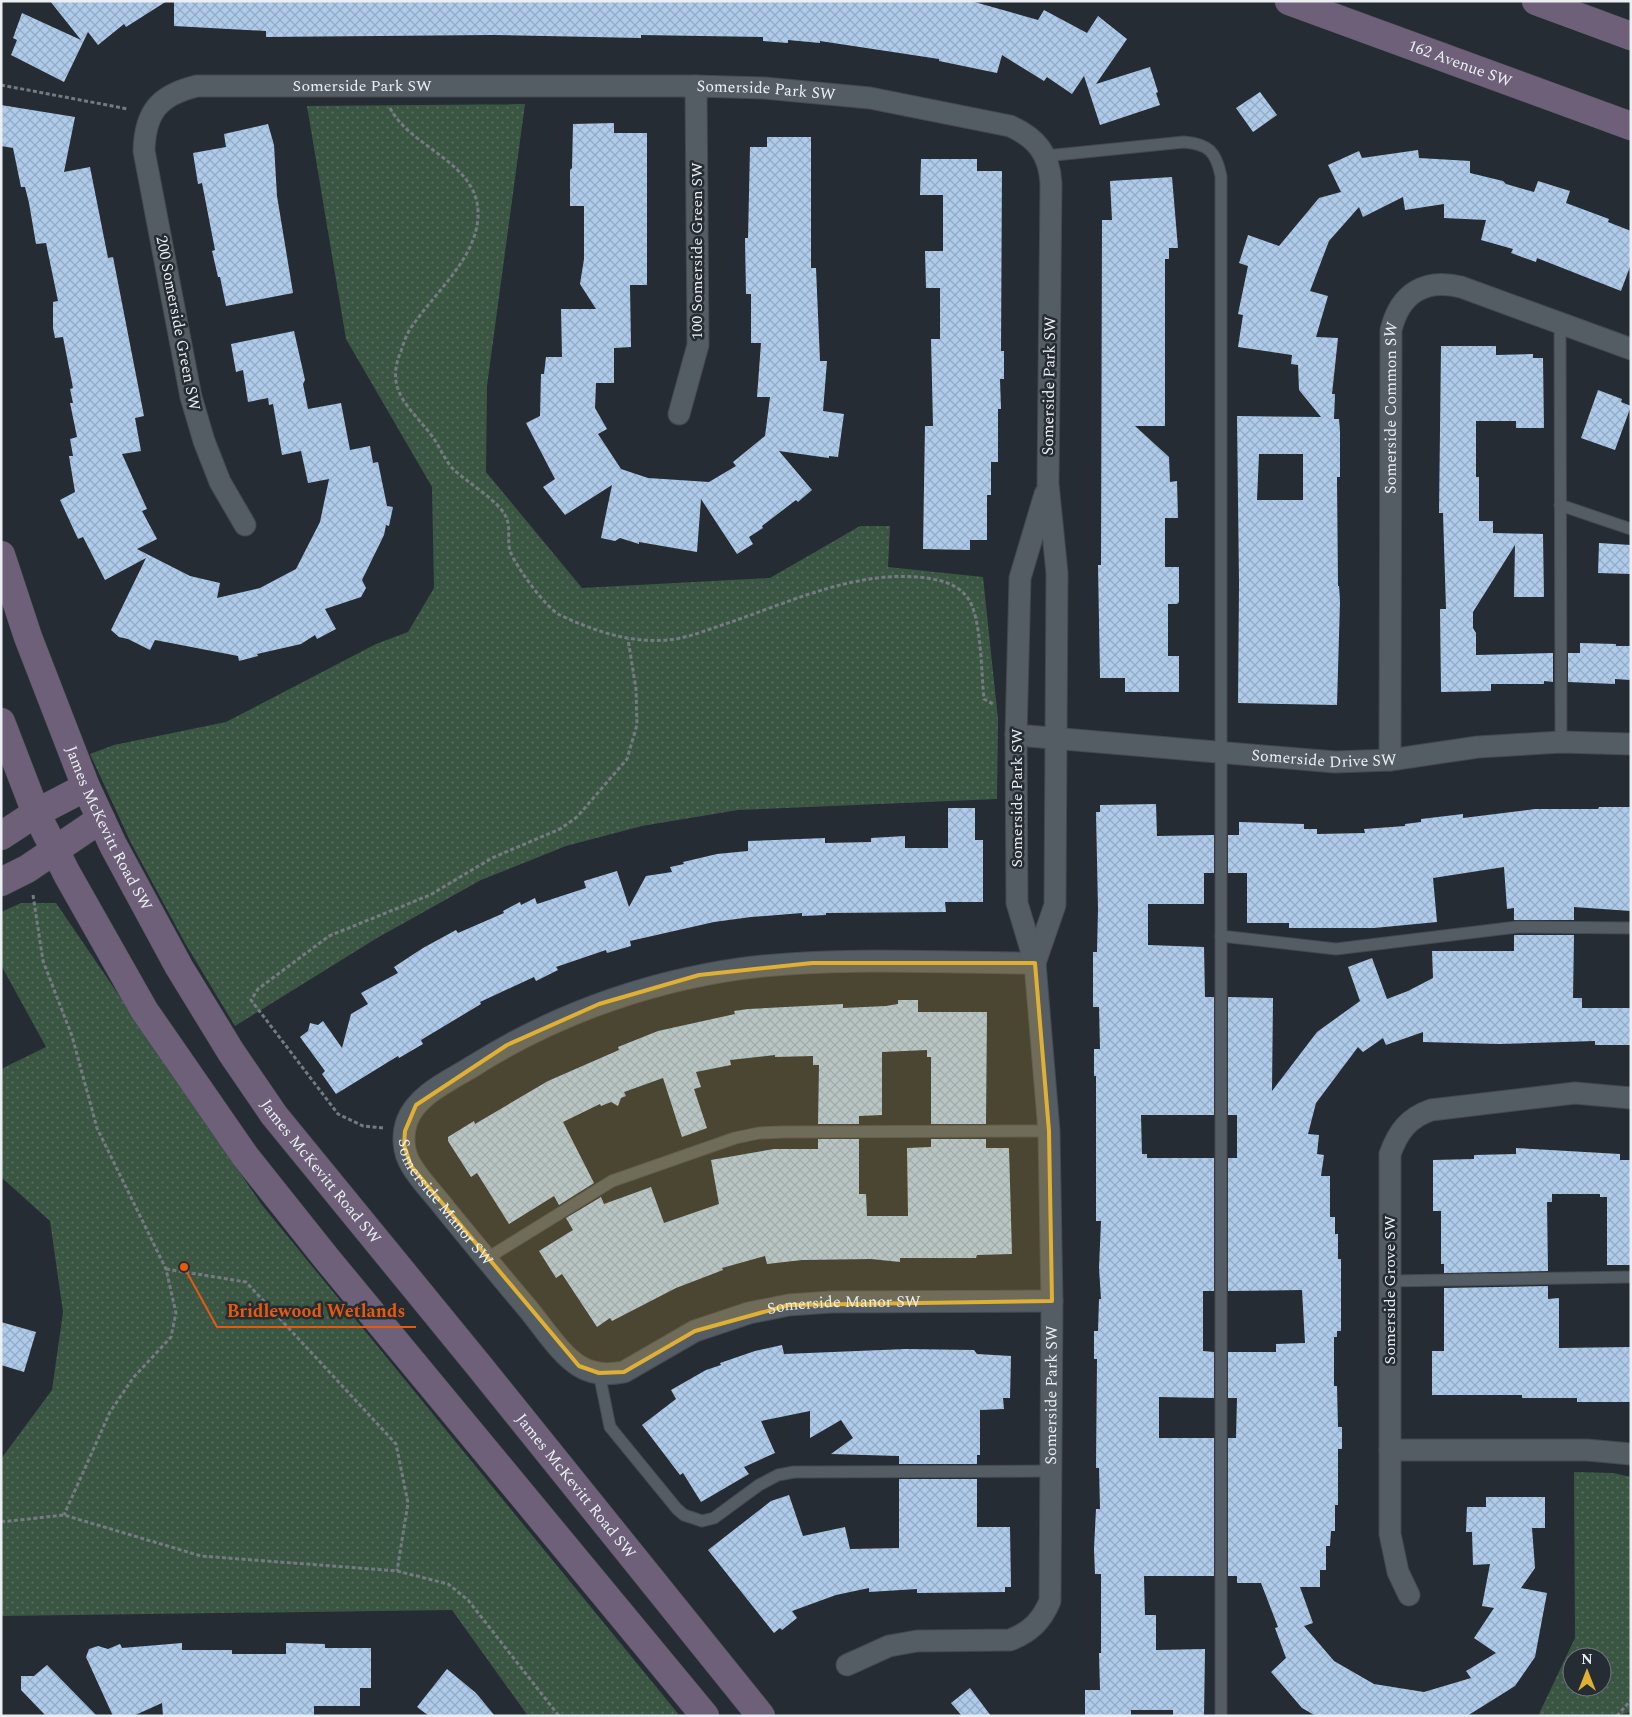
<svg xmlns="http://www.w3.org/2000/svg" width="1632" height="1717" font-family="Spectral,serif">
  <style>
    .park { fill: url(#park-dots); fill-rule: evenodd }
    .building { fill: url(#building-cross-hatch); fill-rule: evenodd }
    .lines { fill: none; stroke-linecap: round; stroke-linejoin: round }
    .lane-casing { stroke: #44494f; stroke-width: 13 }
    .street-casing { stroke: #44494f; stroke-width: 23 }
    .secondary-casing { stroke: #44494f; stroke-width: 29 }
    .path { stroke: #757a81; stroke-width: 3; stroke-dasharray: 4 2.5; stroke-linecap: butt }
    .lane { stroke: #545c64; stroke-width: 11 }
    .street { stroke: #545c64; stroke-width: 21 }
    .secondary { stroke: #6e6078; stroke-width: 28 }
    .marked { fill: #dfb034; fill-opacity: 0.2; stroke: #dfb034; stroke-width: 4; stroke-linejoin: round }
    .labels { text-anchor: middle; dominant-baseline: central; stroke-width: 5; stroke-linejoin: round; paint-order: stroke }
    .street-label { font-size: 16px; fill: #ebeff4; stroke: #262c33 }
    .leader { fill: none; stroke: #e8590c; stroke-width: 2 }
    .callout-dot { fill: #e8590c; stroke: #262c33; stroke-width: 2 }
    .callout-label { font-size: 18px; text-anchor: middle; font-weight: bold; fill: #e8590c; stroke: #262c33; stroke-width: 5; stroke-linejoin: round; paint-order: stroke }
  </style>
  <defs>
    <pattern id="park-dots" width="8" height="8" patternUnits="userSpaceOnUse" patternTransform="scale(1.25)"><rect width="8" height="8" fill="#3a5643"/><path d="M2 2h.1M6 6h.1" fill="none" stroke="#576f5f" stroke-width="1.8" stroke-linecap="round"/></pattern>
    <pattern id="building-cross-hatch" width="8" height="8" patternUnits="userSpaceOnUse" patternTransform="scale(1.25)"><rect width="8" height="8" fill="#aecbeb"/><path d="M0 0l8 8M0 8l8-8" fill="none" stroke="#94aac2"/></pattern>
  </defs>
  <rect width="100%" height="100%" fill="#262c33"/>
  <g class="park">
    <path d="M525 104 487 386 486 472 582 588 770 578 860 526H890L888 567 983 577 998 719 997 799 738 810 642 826 566 846 481 880 377 938 235 1026 185 943 131 843 90 754 114 745 226 722 376 644 408 632 434 588 432 487 346 339 307 106Z"/>
    <path d="M21 903H56L262 1205 680 1716H528L452 1610 1 1616V1459L52 1390 63 1312 50 1221 1 1177V1069L46 1047 1 965V912Z"/>
    <path d="M1574 1472 1613 1473 1631 1477V1712L1615 1716H1538L1575 1638ZM1572 1657H1602V1687H1572Z"/>
  </g>
  <g class="building">
    <path d="M50 1H167L126 27 124 24 98 45 88 32 64 82 11 55 17 40 13 38 22 13 81 40Z"/>
    <path d="M174 1H971L1038 20 1044 10 1087 33 1098 16 1127 39 1096 84 1150 67 1158 92 1156 93 1160 105 1100 125 1084 76 1072 94 1047 77 1044 81 1002 55 997 73 939 61V59L820 41V43L788 40V43L763 41V37L641 35V38L492 35 266 37V31L174 26Z"/>
    <path d="M1260 92 1277 115 1253 132 1236 108Z"/>
    <path d="M1 105 75 117 64 172 90 167 108 258 113 257 144 416 135 418 141 451 122 454 147 509 142 511 157 539 137 549 190 576 220 583 217 598 260 588 296 569 320 522 329 479 308 483 301 451 282 455 273 404 269 405 268 398 248 402 243 370 236 372 231 344 294 331 305 380 303 384 308 409 341 403 350 450 370 446 373 463 378 462 387 506 393 507 389 526 386 525 384 535 362 580 366 588 361 597 325 609 336 629 317 639 315 635 301 644 257 654 258 656 239 661 238 656 155 640 150 650 128 639 119 637 111 630 146 558 105 580 83 537 78 539 60 500 75 492 69 456H73L70 439 77 437 70 403H73L70 389 73 388 63 337 55 338 53 328V302L58 301 46 243 36 244 29 203 25 187H21L13 148 1 146Z"/>
    <path d="M614 123V133H647V285H630L631 347 614 348V383H596L595 408 607 429 598 434 621 469 648 478 709 482 736 466 733 462 765 436 770 397H757L761 343H751V294H746L745 238H748L750 147H767V137H811V268H816L820 361H827L823 411 844 414 838 457 829 456V458L779 451 812 490 798 502 796 500 762 526 763 528 749 537 753 544 737 554 701 499 697 552 639 542V544L620 538 615 541 601 538 612 485 565 515 543 487 555 479 526 423 540 416 541 374H544L546 357H562L561 309H596L580 284 584 259V206H570V170L572 168 573 124Z"/>
    <path d="M268 124 274 145 277 196 293 293 226 306 220 277H218L212 251 215 250 202 183 198 184 193 153 226 147 224 134Z"/>
    <path d="M1418 150 1419 158 1470 161V173L1503 181 1506 184 1534 192 1538 181 1570 191 1566 203 1609 219 1608 222 1631 231V264L1621 291 1537 258 1536 262 1511 253 1513 249 1481 240 1486 220 1444 218V204L1405 210 1403 197 1363 217 1359 207 1329 241 1310 291 1328 296 1316 337 1338 338 1332 394H1335L1334 419H1339L1340 431V477H1337L1338 586H1339L1340 601 1337 705 1238 703 1239 584 1237 416 1321 417 1299 390 1298 365 1291 364 1292 355 1238 347 1243 315 1238 314 1248 266 1239 263 1248 235 1279 246 1319 198 1341 192 1328 165 1359 151 1362 158ZM1259 454H1303V500H1257Z"/>
    <path d="M921 159H977V171H1002L1001 351H1004V379H1000L1001 409H998V462H991V495H987V540H970V550L923 549 925 426H933L931 339H940V288H926L925 251H943V195H920Z"/>
    <path d="M1172 177 1178 248H1169V259H1165V426H1135L1169 457 1170 482 1177 481 1178 518H1165V567H1179V602L1177 604H1168V656H1179V692H1125V678H1100L1098 565H1101L1102 220H1112L1110 181Z"/>
    <path d="M1441 346H1496V355L1533 354V358H1543L1544 428H1516V421H1476V477H1479V521H1493V533L1543 534 1544 597H1514L1515 545 1473 612V628L1476 633V655L1553 653V682L1544 681V684H1491V691L1441 692 1440 609H1446L1443 513H1439Z"/>
    <path d="M1598 390 1622 399 1621 402 1631 406 1615 450 1581 438Z"/>
    <path d="M1599 543 1631 545V574L1598 573Z"/>
    <path d="M1580 643 1616 644V646H1631V680L1615 679V684L1568 682V653H1580Z"/>
    <path d="M1156 804 1157 836 1214 835V873H1204V904H1148V945L1204 947 1205 997H1214V1115H1141L1142 1154H1147V1158H1214V1291H1203V1351L1214 1352V1398L1159 1397V1438H1214V1576H1144L1145 1615H1156V1650L1205 1649 1204 1716H1173V1710H1131V1716H1085V1690H1100L1099 1653H1101V1574H1095L1094 1549 1096 1509H1100L1099 1468H1096L1097 1359H1094V1331H1098L1099 1299H1101L1099 1268 1101 1221H1096V1076H1094V1049H1100L1099 1007H1093V952H1097L1098 909 1096 812H1100V805Z"/>
    <path d="M1599 807H1631V911L1574 907V920H1514V908L1507 909 1504 867 1433 878 1437 922 1374 928H1289V923H1247V873H1228V835H1239V822L1304 824V829H1317V834L1365 833 1364 829 1405 826V824L1421 822V819L1463 814V818L1535 809H1598Z"/>
    <path d="M948 808H975V840H983V902H945L946 912 826 913V915L802 916V913L751 917 714 922 630 941 631 946 607 953 606 950 556 967 558 970 536 981 534 977 480 1002 481 1004 421 1040 423 1044 399 1058 398 1056 336 1094 322 1074 325 1071 300 1037 308 1031 310 1023 318 1025 323 1021 342 1048 351 1014 368 1004 361 993 398 973 394 967 423 948 456 930 458 933 504 913 503 911 520 902 521 905 535 898 537 904 586 888 584 881 617 871 629 907 646 876 672 872 670 867 684 864 683 862 717 854 748 851V841L825 838V843L871 842V838L905 836V848H948Z"/>
    <path d="M1514 935H1574L1573 998H1582V1008H1631V1045H1595V1041L1499 1044 1423 1042V1032L1386 1045 1383 1038 1363 1052 1358 1047 1316 1103 1308 1134 1319 1135 1317 1154 1324 1155 1321 1176H1330V1217H1335V1234H1338V1259H1341V1331H1337V1337H1334V1386H1337L1338 1427H1342V1449H1338V1505H1335V1531H1331L1330 1546H1326V1570H1320V1587H1300L1313 1623 1304 1626 1334 1661 1374 1684 1424 1692 1471 1678 1466 1671 1496 1653 1474 1638 1494 1608 1482 1606 1490 1564 1473 1565 1472 1532H1466L1467 1507H1486V1497H1545V1528H1532L1535 1568 1521 1588 1547 1593 1535 1657 1515 1686 1467 1716H1316L1302 1708 1271 1672 1286 1658 1275 1628 1278 1627 1261 1583H1237V1576H1228V1438H1236L1237 1398H1228V1352H1276V1344L1305 1343 1302 1290 1228 1291V1158H1237V1115H1228V997L1273 998 1272 1091 1317 1032 1360 1001 1348 967 1372 958 1387 999 1408 991 1433 978 1432 951H1514Z"/>
    <path d="M898 1000H918V1012H987L986 1124H931V1057H927V1050L882 1052V1115L859 1116V1124H818L819 1065H813V1056L775 1057V1055L730 1060 731 1065 696 1072 701 1087 694 1089 707 1128 682 1137 663 1078 624 1092 626 1096 621 1098 618 1106 611 1102 601 1106 600 1104 563 1122 594 1183 559 1205 554 1196 509 1224 477 1173 471 1177 448 1141V1137L474 1121 475 1124 548 1081 619 1050 618 1047 658 1031 735 1014 734 1011 748 1009 843 1004V1008L886 1006 898 1004Z"/>
    <path d="M818 1139H859V1194H866L867 1216H908L907 1148 931 1147V1139H986V1148H1009L1012 1254 977 1255 976 1258H900V1262L871 1259 802 1260 767 1264 765 1256 722 1268 723 1270 676 1288 612 1321 610 1318 597 1327 562 1274 556 1278 539 1251 573 1230 566 1218 601 1197 604 1204 651 1187 664 1223 719 1204 711 1160 774 1149H818Z"/>
    <path d="M1516 1148 1620 1154V1160H1631V1265H1607V1197H1600V1194H1552V1202H1547L1548 1271 1444 1273V1264H1441V1211H1433V1160L1474 1159V1155L1516 1154Z"/>
    <path d="M1548 1286V1299L1559 1298V1348L1631 1347V1402H1577V1398H1522V1395H1432V1351H1444V1288Z"/>
    <path d="M1 1322 36 1332 24 1372 1 1365Z"/>
    <path d="M782 1345 784 1354 906 1349 974 1350 977 1354 1011 1356 1010 1398H1003L1004 1409 980 1410V1455H977V1464H899V1456L831 1454 853 1438 841 1420 810 1438V1411L761 1421 775 1453 744 1467 749 1474 701 1502 683 1473 680 1475 642 1425 676 1399 671 1390 706 1370 721 1365 720 1363 755 1351Z"/>
    <path d="M899 1479H977V1527H1010L1011 1587H1005V1592L917 1593V1589L869 1592V1588L836 1595 792 1611 797 1618 782 1630 780 1628 774 1633 708 1550 771 1501 789 1495 803 1536 845 1527 850 1549 899 1548Z"/>
    <path d="M182 1643V1650H232V1654H286V1643L325 1644V1648H371V1688H360V1706H314V1716H163L162 1703 133 1716H113L86 1657 89 1649 98 1646 108 1649 120 1644 122 1648Z"/>
    <path d="M47 1665 97 1716H46L21 1690V1676H34Z"/>
    <path d="M447 1669 476 1693 495 1716H429L417 1707Z"/>
    <path d="M970 1688 991 1716H962L951 1703Z"/>
  </g>
  <g class="lines">
    <g class="lane-casing">
      <g id="lane">
        <path d="M1045 156 1184 142C1209 144 1216 152 1221 176V1716"/>
        <path d="M1560 323 1561 742"/>
        <path d="M1560 505 1631 529"/>
        <path d="M1221 936 1336 949 1517 927 1631 928"/>
        <path d="M486 1259 612 1181 735 1138 759 1133 783 1132 1049 1131"/>
        <path d="M1390 1281 1631 1277"/>
        <path d="M599 1373 610 1427 677 1509 684 1515 702 1521 714 1518 759 1485 778 1475 794 1472 1052 1471"/>
      </g>
    </g>
    <g class="street-casing">
      <g id="street">
        <path d="M679 414 698 345 696 86"/>
        <path id="s1" d="M245 525 220 482 204 441 191 397 144 151C145 112 159 95 197 86H696L764 88 870 98 1010 126C1037 138 1049 154 1051 183L1048 484 1057 573 1055 905 1035 963"/>
        <path id="s2" d="M1016 735 1335 762 1390 760 1478 747 1561 742 1631 744"/>
        <path id="s3" d="M1390 760 1391 330C1400 293 1425 278 1461 287L1631 349"/>
        <path id="s4" d="M1035 963C945 963 852 957 762 966 661 977 560 1011 473 1066 451 1080 417 1094 407 1121 402 1135 403 1152 411 1165 420 1181 435 1195 446 1210 473 1243 500 1276 528 1309 543 1327 559 1353 579 1366 593 1375 608 1375 624 1372L695 1331 749 1313 789 1305 831 1302 1052 1301"/>
        <path d="M1390 1450H1587L1631 1454"/>
        <path d="M1409 1595 1398 1572 1390 1534V1154C1398 1132 1408 1118 1431 1110L1575 1093 1631 1098"/>
        <path id="s5" d="M847 1665 889 1646 917 1641 1010 1640C1031 1632 1042 1620 1050 1601L1052 1301 1049 1131 1035 963 1017 903 1016 735 1020 578 1045 494"/>
      </g>
    </g>
    <g class="secondary-casing">
      <g id="secondary">
        <path id="s6" d="M1289 1 1631 126"/>
        <path d="M1536 1 1631 36"/>
        <path id="s7" d="M1 555 28 637 86 787 113 845 179 967 231 1052 274 1115 480 1367 761 1716"/>
        <path d="M1 722 36 813 67 874 144 1010 245 1156 327 1259 705 1716"/>
        <path d="M1 836 36 813 86 787"/>
        <path d="M1 882 27 869 101 819"/>
      </g>
    </g>
    <g class="path">
      <path d="M1 85 128 109"/>
      <path d="M390 108C411 148 476 162 478 211 480 255 436 291 413 325 407 332 404 342 401 351 384 391 410 407 432 436 440 447 445 461 454 470 467 482 500 502 506 517 511 527 507 541 510 551 516 567 546 608 560 615 594 631 629 643 667 640 690 638 712 628 734 621 794 600 861 569 926 578 941 580 957 584 967 597 982 616 981 674 984 699L993 704"/>
      <path d="M33 895 43 961 72 1036 97 1128 166 1269 176 1313 171 1337 133 1378 110 1412 64 1515"/>
      <path d="M383 1128 363 1126 338 1114 251 1000 258 989 329 936 430 895 492 858 560 829 577 817 627 759 637 725 636 689 628 639"/>
      <path d="M166 1269 246 1282 396 1444 408 1503 397 1571"/>
      <path d="M1 1522 64 1515 201 1556 397 1571 448 1584 468 1600 559 1716"/>
      <path d="M1617 1716 1631 1700"/>
    </g>
    <use href="#lane" class="lane"/>
    <use href="#street" class="street"/>
    <use href="#secondary" class="secondary"/>
  </g>
  <path class="marked" d="M812 963H1035L1049 1131 1052 1301 789 1305 695 1331 624 1372 599 1373 579 1366 411 1166 404 1145 405 1131 416 1105 507 1045 599 1004 699 975Z"/>
  <g class="labels">
    <g class="street-label">
      <text stroke="none"><textPath href="#s6" startOffset="182">162 Avenue SW</textPath></text>
      <text stroke="none"><textPath href="#s1" startOffset="648">Somerside Park SW</textPath></text>
      <text stroke="none"><textPath href="#s1" startOffset="1052">Somerside Park SW</textPath></text>
      <text transform="translate(697 251) rotate(-90)">100 Somerside Green SW</text>
      <text transform="translate(178 323) rotate(79)">200 Somerside Green SW</text>
      <text transform="translate(1049 386) rotate(-89)">Somerside Park SW</text>
      <text stroke="none"><textPath href="#s3" startOffset="352">Somerside Common SW</textPath></text>
      <text stroke="none"><textPath href="#s2" startOffset="309">Somerside Drive SW</textPath></text>
      <text transform="translate(1017 798) rotate(-90)">Somerside Park SW</text>
      <text stroke="none"><textPath href="#s7" startOffset="294">James McKevitt Road SW</textPath></text>
      <text stroke="none"><textPath href="#s7" startOffset="699">James McKevitt Road SW</textPath></text>
      <text stroke="none"><textPath href="#s4" startOffset="764">Somerside Manor SW</textPath></text>
      <text transform="translate(1390 1290) rotate(-90)">Somerside Grove SW</text>
      <text stroke="none"><textPath href="#s4" startOffset="1258">Somerside Manor SW</textPath></text>
      <text stroke="none"><textPath href="#s5" startOffset="431">Somerside Park SW</textPath></text>
      <text stroke="none"><textPath href="#s7" startOffset="1104">James McKevitt Road SW</textPath></text>
    </g>
  </g>
  <path class="leader" d="M184 1267L217 1327H416"/>
  <circle class="callout-dot" cx="184" cy="1267" r="5"/>
  <g class="callout-label">
    <text x="316" y="1317">Bridlewood Wetlands</text>
  </g>
  <rect width="1632" height="1717" fill="none" stroke="#ebeff4" stroke-width="5"/>
  <g transform="translate(1587 1672)"><circle r="24" fill="#262c33" stroke="#757a80"/>
  <path d="M0-4L9 19L0 12L-9 19Z" fill="#dfb034"/>
  <text y="-8" font-size="14" font-weight="bold" text-anchor="middle" fill="#ebeff4">N</text>
  </g>
</svg>
